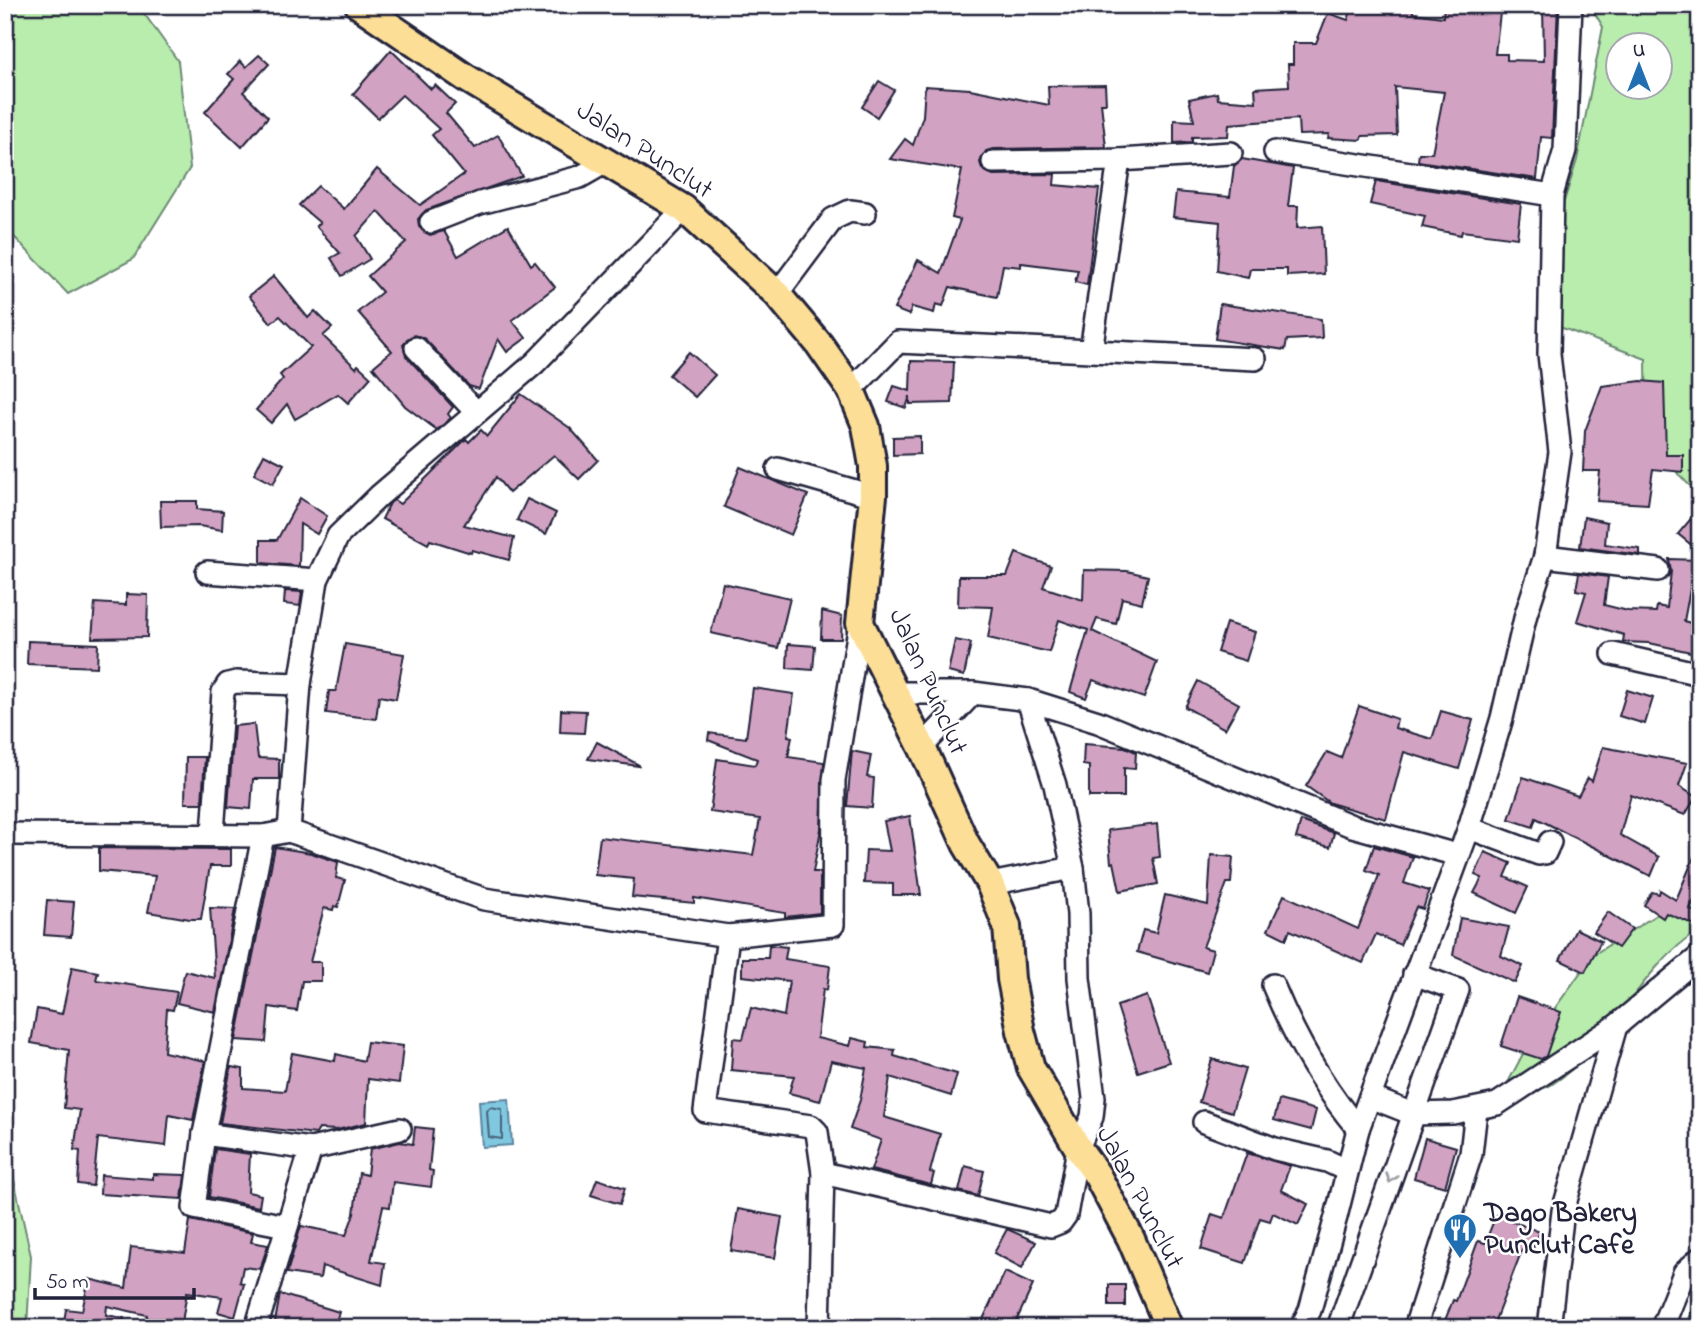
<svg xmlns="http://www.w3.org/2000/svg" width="1705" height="1333" font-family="'Indie Flower',sans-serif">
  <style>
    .green { fill: #b8edae; stroke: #6d8874; stroke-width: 2; fill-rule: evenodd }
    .water { fill: #80c7e0; stroke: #5a859e; stroke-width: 2 }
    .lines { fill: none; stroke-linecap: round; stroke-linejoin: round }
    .shore { stroke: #48647d; stroke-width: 2 }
    .building { fill: #d1a2c2; stroke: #22223b; stroke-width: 2 }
    .minor-casing { stroke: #22223b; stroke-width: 26 }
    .major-casing { stroke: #22223b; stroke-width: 32 }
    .minor { stroke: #fff; stroke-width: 21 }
    .major { stroke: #fcde96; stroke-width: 26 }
    .oneway { stroke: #9c9ca7 }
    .labels { text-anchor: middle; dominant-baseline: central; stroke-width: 5; stroke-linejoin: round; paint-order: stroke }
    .street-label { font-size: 28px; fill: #22223b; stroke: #fff }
    .poi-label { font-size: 28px; font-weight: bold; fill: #22223b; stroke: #fff; text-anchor: start }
  </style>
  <rect width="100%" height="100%" fill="#fff"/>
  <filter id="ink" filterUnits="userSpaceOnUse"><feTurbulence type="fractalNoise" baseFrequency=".0143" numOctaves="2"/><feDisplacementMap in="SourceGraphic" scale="14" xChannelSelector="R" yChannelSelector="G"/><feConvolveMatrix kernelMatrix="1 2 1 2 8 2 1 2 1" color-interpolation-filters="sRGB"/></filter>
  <g filter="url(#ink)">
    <g class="green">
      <path d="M5 5H138L178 61 190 168 133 259 68 294 5 227Z"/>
      <path d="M1590 5H1700V490L1689 485 1647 441 1646 359 1557 326 1547 256 1577 160 1603 27ZM1618 46H1660V88H1618Z"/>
      <path d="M1700 887V930C1637 968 1613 1046 1551 1085 1540 1092 1516 1091 1503 1092L1525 1050 1593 955Z"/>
      <path d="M5 1139 31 1256 27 1328H5Z"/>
      <path d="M1700 1276V1328H1687Z"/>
    </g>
    <path class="water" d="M509 1099 512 1145 482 1147 479 1101Z"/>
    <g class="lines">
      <path class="shore" d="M490 1107 502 1109V1139L489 1137 487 1111Z"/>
    </g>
    <g class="building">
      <path d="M1353 5H1412L1413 13 1443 17 1444 5H1501L1495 54H1507V60L1544 61 1543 5H1558L1552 138 1541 137 1537 179 1418 161 1419 153H1432L1444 92 1395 87 1397 135 1362 136 1361 140 1328 138 1329 134 1299 135 1298 119 1229 124 1228 136 1192 137V142L1174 143V120L1194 121 1189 99 1217 93 1218 99 1256 102 1255 88 1289 86 1288 64H1293V43H1316L1328 13 1348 20Z"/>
      <path d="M391 50 431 89 435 85 455 104 446 113 475 148 498 135 522 176 426 210 418 219 419 227 430 235 444 231 458 256 508 226 531 265 535 262 555 287 512 320 526 338 507 352 498 339 479 389 469 386 425 339 414 335 407 339 403 345 406 356 453 407 448 414 451 418 437 430 405 406 373 367 392 351 358 312 382 292 368 276 406 242 378 211 356 236 370 259 342 276 331 258 340 253 316 226 320 223 299 205 318 186 344 209 377 169 420 205 464 174 432 135 439 129 402 95 378 118 353 94Z"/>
      <path d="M259 55 269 64 243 92 268 117 242 147 205 112 234 79 228 74 240 61 246 67Z"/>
      <path d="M879 81 894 90 877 117 862 107Z"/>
      <path d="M1105 85 1106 103H1101L1106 147 993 149 986 151 980 162 982 169 993 175 1055 174 1054 185 1099 189 1087 285 1075 282 1078 270 1021 263V267L1003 265 997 297 950 287 943 306 936 304 934 313 912 307 909 315 894 309 918 260 941 273 960 220 952 218 962 170 890 159 905 139 913 145 923 116 925 86 970 89 1049 105 1048 86Z"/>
      <path d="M1242 159 1293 168 1288 206H1298L1297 228 1322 226 1324 274 1287 276V269H1250L1248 278 1217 271 1220 222 1173 217 1176 192 1230 197 1234 166Z"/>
      <path d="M1376 181 1521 204 1517 238 1462 231 1461 235 1422 227 1425 216 1370 204Z"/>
      <path d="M274 276 308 318 315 311 332 328 323 336 356 368 358 365 371 377 348 403 338 394 295 419 287 404 271 423 256 410 283 379 280 375 311 347 280 316 271 323 249 296Z"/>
      <path d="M1220 304 1321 319 1322 338 1287 340 1285 350 1215 339Z"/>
      <path d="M689 352 715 375 695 397 669 375Z"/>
      <path d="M911 361 954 362 952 403 910 404V396L906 408 888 402 894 386 910 391Z"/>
      <path d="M1641 381 1664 383 1666 455H1683V472L1653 469 1648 504 1597 501 1600 471H1583L1585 431 1602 386Z"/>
      <path d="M521 394 570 428 598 460 579 479 554 455 509 493 496 477 464 525 514 538 509 560 472 550 471 553 430 540 428 544 382 519 390 503 394 500 400 504 466 439 469 442 481 430 487 436Z"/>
      <path d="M920 436V454L893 455V437Z"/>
      <path d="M264 454 284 464 273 484 254 474Z"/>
      <path d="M740 467 808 495 791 535 724 507Z"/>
      <path d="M300 498 327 516 317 534 300 524 299 566 261 563V540H277Z"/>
      <path d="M527 499 556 513 546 534 517 520Z"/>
      <path d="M160 501H197V509L223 511 222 530 199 526 161 527Z"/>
      <path d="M1700 508V552L1678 534Z"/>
      <path d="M1584 517 1607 522 1605 544 1640 549V555L1580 547Z"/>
      <path d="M1016 553 1051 566 1043 587 1083 600 1084 570 1127 571 1148 576 1142 603 1122 598 1116 624 1097 619 1092 631 1157 662 1144 698 1093 680 1086 698 1070 692 1088 630 1059 620 1049 652 988 638 993 607 958 606 959 576H1007Z"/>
      <path d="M1669 559 1698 560 1696 585 1691 584 1684 621 1700 626V654L1649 643 1623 642 1624 635 1577 621 1586 592 1576 590 1579 573 1608 577 1604 605 1628 611 1656 612 1657 606 1667 608 1671 571Z"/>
      <path d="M723 583 790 598 778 648 711 633Z"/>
      <path d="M285 591 302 592 300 606 284 604Z"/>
      <path d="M126 594 148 595 147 637 92 638 95 603 126 605Z"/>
      <path d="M822 611 842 616 841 639H821Z"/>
      <path d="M1226 623 1255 632 1246 661 1217 652Z"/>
      <path d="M955 640 971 643 964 676 948 672Z"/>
      <path d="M28 641 98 644 97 667 27 664Z"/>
      <path d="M345 644 404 654 396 699 379 696 376 719 326 713 329 691H336Z"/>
      <path d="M788 644 815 646 813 670 787 668Z"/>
      <path d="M1198 681 1239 704 1225 729 1185 707Z"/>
      <path d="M753 688 794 694 788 736 792 737 788 757 824 762 821 829 813 872H820V913L785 917V913L694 898V903L632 897 634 879 595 875 600 837 753 855 760 819 710 812 717 759 755 765 757 759 708 740 709 733 746 738Z"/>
      <path d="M1627 690 1653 698 1645 724 1619 716Z"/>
      <path d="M1359 706 1397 719 1395 728 1432 739 1441 711 1473 720 1459 769 1404 752 1386 819 1330 803 1306 786 1327 752 1341 758Z"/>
      <path d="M561 710 586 711 584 733 560 732Z"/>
      <path d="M254 724 258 758 279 759V779H253L251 809 228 807 234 726Z"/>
      <path d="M597 742 639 765V766L588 759Z"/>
      <path d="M1084 744 1125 747 1136 752 1135 769 1124 768V797H1089V766L1083 765Z"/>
      <path d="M1603 747 1687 763 1679 786 1696 797 1685 815 1631 795 1620 835 1659 857 1651 876 1536 818 1533 827 1509 819 1523 777 1578 796 1588 778 1592 781Z"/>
      <path d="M852 751 871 755 867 777 874 778 872 808 847 806Z"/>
      <path d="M186 757H205L202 803H185Z"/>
      <path d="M910 816 921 895H893V884L864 883 866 850 890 851 884 821Z"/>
      <path d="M1301 821 1334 833 1330 847 1296 838Z"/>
      <path d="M1157 824 1160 857 1153 858 1158 884 1120 891 1114 862 1111 863 1108 830Z"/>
      <path d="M1700 843V888L1690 909 1700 915V927L1666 913 1663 918 1644 905 1652 892 1659 894 1660 890 1676 900Z"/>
      <path d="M1374 846 1413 857 1404 883 1429 891 1423 909 1416 907 1400 945 1376 934 1363 963 1290 930 1286 939 1268 930 1284 895 1358 929 1379 875 1366 870Z"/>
      <path d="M275 847 311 853 338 862 336 878 345 880 338 907 334 906 333 910 324 908 310 962H321V981H302L297 1011 269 1007 266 1042 236 1040Z"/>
      <path d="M99 848 231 849V866H210L201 919H190L148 912 155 876 99 871Z"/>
      <path d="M1485 852 1511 863 1505 877 1528 887 1516 913 1474 893 1482 878 1475 875Z"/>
      <path d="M1211 855 1233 857 1231 883H1227L1203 947 1213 950 1207 972 1137 952 1143 930 1156 933 1165 895 1208 905Z"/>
      <path d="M47 900 74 902 71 937 44 935Z"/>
      <path d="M210 908 235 909 215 1012 177 1003 185 971 215 978Z"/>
      <path d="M1608 912 1632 929 1618 948 1594 932Z"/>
      <path d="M1460 918 1509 927 1501 956 1523 966 1515 983 1453 955Z"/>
      <path d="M1576 929 1601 941 1585 972 1560 960Z"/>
      <path d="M769 945 787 947 785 959 830 966 827 990 823 989 817 1038 850 1046 852 1038 868 1042 867 1047 895 1050 894 1056 957 1074 951 1096 890 1077 884 1117 940 1134 930 1172 934 1173 931 1185 871 1170 881 1140 850 1129 860 1100 866 1068 831 1061 820 1101 789 1093 794 1076 731 1070 733 1038 743 1039 751 1008 784 1016 789 981 742 976V958H768Z"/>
      <path d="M72 967 98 972 96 980 177 992 173 1010 167 1009 164 1052 205 1061 193 1120 169 1115 166 1146 98 1138 93 1186 78 1184 80 1151 74 1150 80 1110 64 1108 69 1050 31 1043 37 1009 62 1014Z"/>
      <path d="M1147 996 1169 1062 1138 1072 1117 1006Z"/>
      <path d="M1517 997 1561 1012 1546 1056 1541 1059 1501 1046Z"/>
      <path d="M367 1042 403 1046 399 1083 368 1079 366 1123 337 1130 319 1129 316 1134 220 1123 231 1067 243 1069V1088L285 1091 292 1053 335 1061 336 1054 364 1061Z"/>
      <path d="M1212 1059 1245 1069 1232 1112 1199 1102Z"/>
      <path d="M1279 1100 1316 1110 1311 1130 1274 1120Z"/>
      <path d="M415 1127 433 1129 429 1170 433 1171 431 1187 393 1182 390 1207 383 1206 371 1261 385 1263 382 1285 322 1266 320 1278 287 1273 301 1226 346 1235 354 1214 359 1173 367 1175 370 1149 400 1142 413 1144Z"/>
      <path d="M1425 1138 1456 1147 1445 1187 1414 1178Z"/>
      <path d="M215 1149 250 1154 248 1192 261 1195 259 1207 209 1197Z"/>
      <path d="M1247 1153 1290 1166 1281 1190 1308 1204 1298 1225 1273 1213 1270 1221 1260 1218 1245 1263 1201 1249 1212 1214 1224 1218Z"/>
      <path d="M965 1166 984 1171 978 1196 959 1191Z"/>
      <path d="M153 1174 185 1175 182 1199 100 1194 101 1175 153 1179Z"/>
      <path d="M597 1179 625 1188 620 1204 591 1195Z"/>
      <path d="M738 1209 782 1217 775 1258 731 1251Z"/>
      <path d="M1496 1215 1540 1232 1531 1253 1522 1250 1492 1328H1442L1453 1300 1456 1301 1478 1241 1485 1243Z"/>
      <path d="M190 1220 253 1233 251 1242 268 1245 260 1269 243 1267 240 1282 244 1284 235 1317 218 1312 222 1297 187 1292 181 1328H145L147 1315 107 1306 106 1315 124 1318 123 1328H63L66 1309 82 1311 89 1279 126 1288 131 1247 185 1253Z"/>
      <path d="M1007 1229 1036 1242 1022 1268 994 1253Z"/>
      <path d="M1005 1272 1033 1285 1013 1328H979Z"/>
      <rect x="1109" y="1285" width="16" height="21"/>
      <path d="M280 1294 339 1312 334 1328 313 1323 312 1328 275 1322Z"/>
    </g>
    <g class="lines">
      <g class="minor-casing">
        <g id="minor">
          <path d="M1275 152 1552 195"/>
          <path d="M993 162 1119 160 1231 153"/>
          <path d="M684 209 535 363 379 496 338 536 317 580 300 684 289 831 484 899 728 936 833 925 834 780 860 623"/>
          <path d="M431 222 480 203 580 177 608 161"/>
          <path d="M777 294 833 219 850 211 865 213"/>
          <path d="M416 348 476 412"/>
          <path d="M1091 351 1255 359"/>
          <path d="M851 390 898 342 1091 351 1119 160"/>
          <path d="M778 469 873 496"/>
          <path d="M1545 556 1658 570"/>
          <path d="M207 572 317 580"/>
          <path d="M1613 654 1700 674"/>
          <path d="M894 693H973L1028 700 1098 722 1352 826 1457 855"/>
          <path d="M922 747 973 693"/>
          <path d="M1469 828 1539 854 1545 853 1550 842"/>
          <path d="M213 833 223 692 228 684 236 682 300 684"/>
          <path d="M5 834 263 836"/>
          <path d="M990 884 1073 868"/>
          <path d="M728 936 705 1111 811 1126 817 1132 823 1173 819 1328"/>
          <path d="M1273 985C1295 1038 1321 1085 1358 1129"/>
          <path d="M1370 1097 1413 1114 1453 1113 1497 1104 1616 1026 1700 956"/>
          <path d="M1204 1122 1275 1149 1327 1161 1346 1170"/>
          <path d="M204 1134 311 1149"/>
          <path d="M823 1173 1051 1226 1061 1222 1066 1215 1078 1148 1092 1117 1094 1098 1079 978 1078 914 1073 868 1055 785 1028 700"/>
          <path d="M286 1226 194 1208 204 1134 263 836 289 831"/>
          <path d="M256 1328 311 1149 400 1129"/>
          <path d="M1301 1328 1310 1310 1336 1217 1358 1129 1469 828 1502 718 1526 614 1545 556 1560 452 1549 354 1552 195 1565 150 1571 5"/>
          <path d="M1338 1328 1458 990 1414 974"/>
          <path d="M1415 1328 1471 1154 1476 1110"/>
          <path d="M1549 1328 1563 1211 1616 1026"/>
          <path d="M1662 1328 1684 1273 1700 1258"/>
        </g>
      </g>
      <g class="major-casing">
        <path id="major" d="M359 5 466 78 684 209 777 294 819 344 851 390 866 426 873 466V496L860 623 922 747 966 844 990 884 1007 926 1011 979 1021 1031 1031 1068 1078 1148 1097 1175 1131 1239 1169 1328"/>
      </g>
      <use href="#minor" class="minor"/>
      <use href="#major" class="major"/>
    </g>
    <defs><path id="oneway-chevron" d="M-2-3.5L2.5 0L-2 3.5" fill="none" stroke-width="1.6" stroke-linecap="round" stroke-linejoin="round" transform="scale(1.75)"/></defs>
    <use class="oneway" href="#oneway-chevron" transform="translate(1391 1178) rotate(109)"/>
  </g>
  <defs>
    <g id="restaurant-pin" transform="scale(1.75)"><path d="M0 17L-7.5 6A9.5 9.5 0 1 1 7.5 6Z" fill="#1f6fb2" stroke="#fff"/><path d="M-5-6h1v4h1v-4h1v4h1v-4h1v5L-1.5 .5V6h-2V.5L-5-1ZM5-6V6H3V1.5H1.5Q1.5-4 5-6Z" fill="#fff"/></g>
  </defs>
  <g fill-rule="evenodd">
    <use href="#restaurant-pin" x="1460" y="1230"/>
  </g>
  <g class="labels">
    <g class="street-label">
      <text transform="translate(644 151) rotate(33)">Jalan Punclut</text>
      <text transform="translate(927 682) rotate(66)">Jalan Punclut</text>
      <text transform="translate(1139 1198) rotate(62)">Jalan Punclut</text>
    </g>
    <g class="poi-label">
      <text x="1484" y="1214">Dago Bakery<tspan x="1484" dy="32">Punclut Cafe</tspan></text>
    </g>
  </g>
  <rect width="1705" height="1333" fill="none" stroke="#fff" stroke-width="28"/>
  <rect x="14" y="14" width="1677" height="1305" fill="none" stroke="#22223b" stroke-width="2.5" filter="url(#ink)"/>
  <g transform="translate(1639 66)"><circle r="33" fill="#ffffff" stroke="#a7a7b1" stroke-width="2"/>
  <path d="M0-5L12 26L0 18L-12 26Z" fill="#1f6fb2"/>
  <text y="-10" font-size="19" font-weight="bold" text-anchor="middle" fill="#22223b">U</text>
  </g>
  <path d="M35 1288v10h159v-10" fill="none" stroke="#22223b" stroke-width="3.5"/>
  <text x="46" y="1288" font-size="21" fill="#22223b" stroke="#ffffff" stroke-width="5" paint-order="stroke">50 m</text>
</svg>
